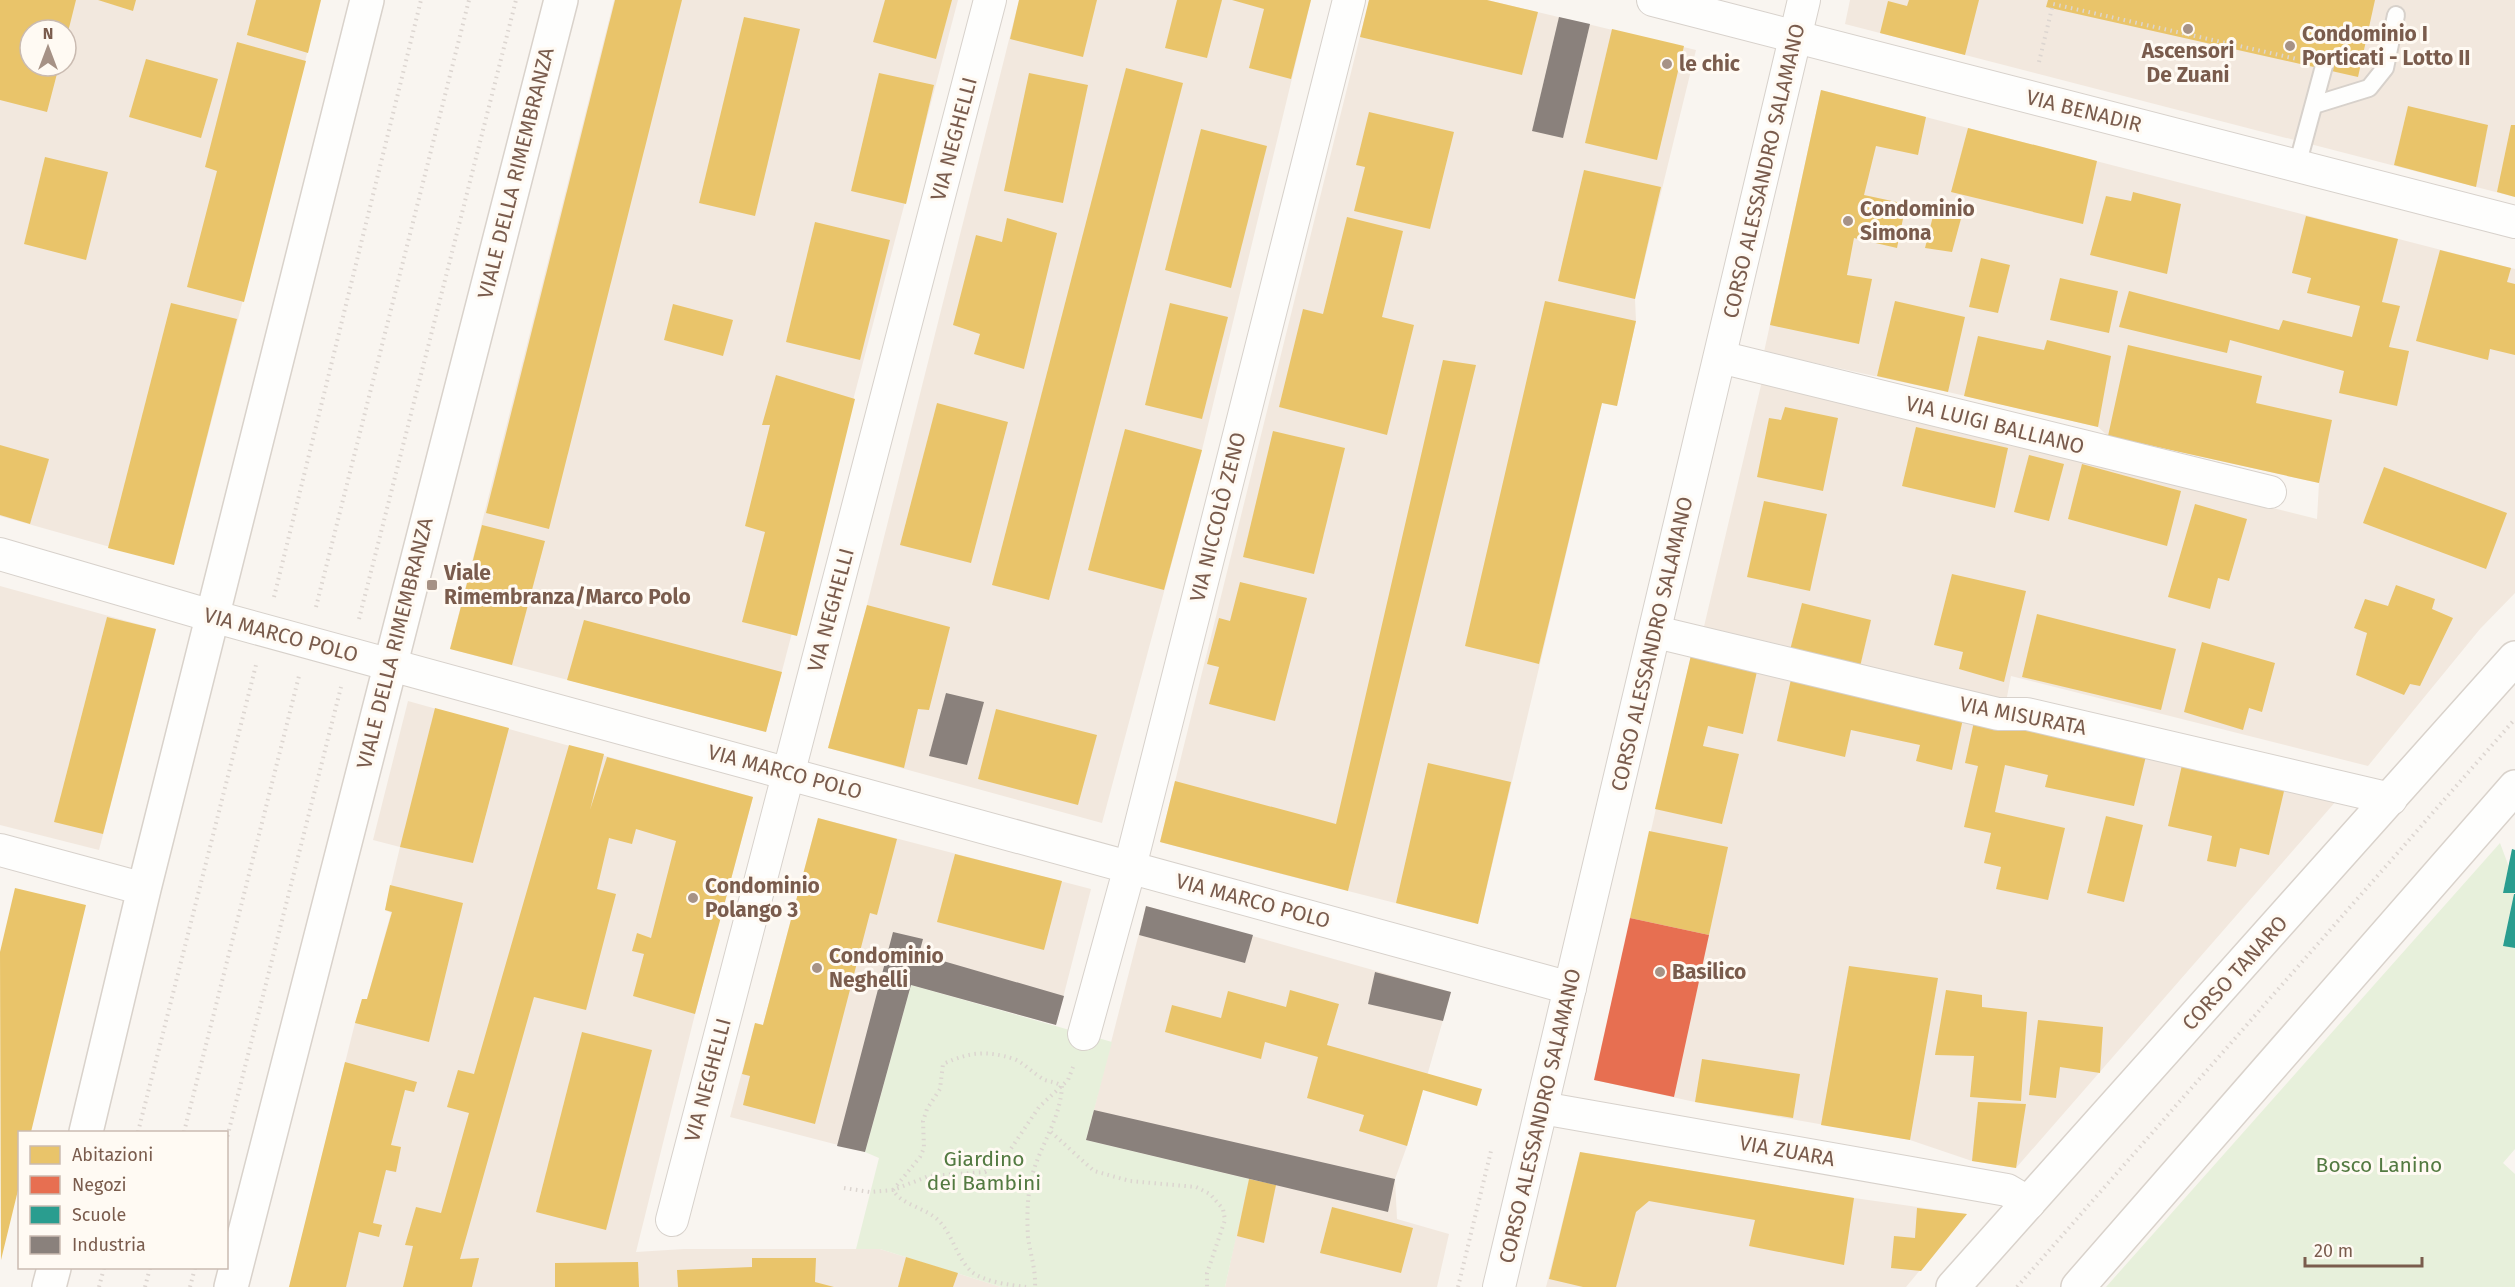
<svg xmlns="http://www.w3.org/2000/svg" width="2515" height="1287" font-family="'Fira Sans',sans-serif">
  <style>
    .residential { fill: #f2e8de; fill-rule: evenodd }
    .green { fill: #e7f0db }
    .homes { fill: #e9c46a }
    .shops { fill: #e76f51 }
    .schools { fill: #2a9d8f }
    .industry { fill: #8a817c }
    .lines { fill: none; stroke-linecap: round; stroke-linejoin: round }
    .lane-casing { stroke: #d7d1cb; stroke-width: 20 }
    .street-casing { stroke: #d7d1cb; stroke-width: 34 }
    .secondary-casing { stroke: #d9d2cb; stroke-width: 36 }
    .path { stroke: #dcd5d0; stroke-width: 4; stroke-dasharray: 1.5 4.5; stroke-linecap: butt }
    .lane { stroke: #fefefd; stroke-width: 16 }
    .street { stroke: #fefefd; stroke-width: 32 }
    .secondary { stroke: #fefefd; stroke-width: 33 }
    .poi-dot { fill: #a69286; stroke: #fffaf3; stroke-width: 2 }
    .labels { text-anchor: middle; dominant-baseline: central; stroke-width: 6; stroke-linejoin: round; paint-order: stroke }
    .poi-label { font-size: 21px; font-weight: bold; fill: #7a5c4d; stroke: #fffaf3; text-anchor: start }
    .street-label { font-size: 21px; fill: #7a5c4d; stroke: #fffaf3 }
    .park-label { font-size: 21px; fill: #537a41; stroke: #fffaf3 }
  </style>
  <rect width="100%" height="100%" fill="#f9f5f0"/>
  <g class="residential">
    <path d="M0 0H321L174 565 0 516ZM30 30H66V66H30Z"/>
    <path d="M614 0H958L766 732 450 649Z"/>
    <path d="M1019 0H1311L1202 450 1102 823 828 748 867 605Z"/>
    <path d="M1369 0H1487L1696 50 1635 299 1636 321 1617 406 1602 403 1478 924 1348 891 1356 857 1320 884 1160 842Z"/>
    <path d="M1850 0H2515V197L1845 24Z"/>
    <path d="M1821 90 2515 269V593L2480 629 2368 766 2011 676 2005 707 1702 635 1762 381 2317 519 2319 483 2108 436 2098 427 1948 392 1764 352Z"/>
    <path d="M0 586 156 629 99 850 0 825Z"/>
    <path d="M1692 651 2337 800 2016 1168 1972 1161 1910 1140 1695 1102 1594 1080Z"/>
    <path d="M408 701 753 797 695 1014 636 1252 684 1249H880L1001 1287H289L355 1023 362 999H367L391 913 385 910 400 847 373 840Z"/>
    <path d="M818 818 1091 889 1056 1025 911 985 865 1152 730 1117 755 1023 763 1025Z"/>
    <path d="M1146 906 1451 992 1407 1146 1395 1179 1397 1219 1449 1234 1437 1287H1225L1248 1179 1086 1140Z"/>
    <path d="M1580 1152 1854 1198 1967 1214 1906 1287H1546Z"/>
  </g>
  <g class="green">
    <path d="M2500 843 2509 867 2503 893H2514L2503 945 2515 948V1149L2503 1163 2515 1174V1287H2106Z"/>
    <path d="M911 985 1112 1042 1086 1140 1249 1179 1225 1287H1001L880 1249H856L879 1158 865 1152Z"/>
  </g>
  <g class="homes">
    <path d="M0 0H76L67 36 66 30H30V66H59L47 112 0 100Z"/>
    <path d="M98 0H136L133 11Z"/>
    <path d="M256 0H321L308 53 247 35Z"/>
    <path d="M615 0H682L549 529 486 513Z"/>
    <path d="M885 0H952L936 59 873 42Z"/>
    <path d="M1019 0H1097L1083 57 1010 39Z"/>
    <path d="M1177 0H1222L1207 58 1165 48Z"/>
    <path d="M1232 0H1311L1291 79 1249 68 1264 9Z"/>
    <path d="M1369 0H1487L1538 12 1522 75 1360 37Z"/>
    <path d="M1909 0H1979L1965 55 1880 33 1888 1 1907 6Z"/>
    <path d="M2048 0H2375L2358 77 2046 7Z"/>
    <path d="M744 17 800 29 755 216 699 203Z"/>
    <path d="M1612 29 1684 46 1657 160 1585 143Z"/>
    <path d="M237 42 306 61 244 302 187 287 217 171 205 167Z"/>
    <path d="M146 59 218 79 201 138 129 117Z"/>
    <path d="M1126 68 1183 83 1049 600 992 585Z"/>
    <path d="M879 73 934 85 906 204 851 191Z"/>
    <path d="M1029 73 1088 85 1063 203 1004 191Z"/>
    <path d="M1821 90 1926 117 1918 155 1876 146 1864 195 1906 204 1897 248 1854 238 1847 275 1872 279 1859 344 1770 325Z"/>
    <path d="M2408 106 2488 125 2476 187 2394 165Z"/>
    <path d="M1369 112 1454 132 1430 229 1354 211 1365 167 1356 165Z"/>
    <path d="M2511 125H2515V197L2497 192Z"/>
    <path d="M1968 128 2097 161 2083 224 1951 192Z"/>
    <path d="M1201 129 1267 146 1231 288 1165 270Z"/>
    <path d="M45 157 108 172 86 260 24 244Z"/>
    <path d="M1584 170 1661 187 1635 299 1558 281Z"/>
    <path d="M2133 192 2181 204 2167 274 2090 255 2106 196 2131 201Z"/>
    <path d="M1935 208 1962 215 1952 252 1925 248Z"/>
    <path d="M2306 216 2398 239 2382 302 2400 306 2389 347 2409 351 2397 406 2339 393 2344 371 2230 340 2227 353 2119 327 2129 291 2279 330 2283 320 2352 337 2360 306 2307 293 2311 278 2292 273Z"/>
    <path d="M1347 217 1403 231 1382 317 1414 325 1387 435 1279 407 1303 309 1323 314Z"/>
    <path d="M1007 218 1057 233 1024 369 974 354 980 334 953 325 976 235 1002 242Z"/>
    <path d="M815 222 890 240 860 360 786 342Z"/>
    <path d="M2440 250 2511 268 2507 282 2515 284V355L2490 349 2488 360 2416 341Z"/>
    <path d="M1981 258 2010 265 1998 313 1969 307Z"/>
    <path d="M2060 278 2118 291 2109 333 2050 320Z"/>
    <path d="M1545 301 1636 321 1617 406 1602 403 1539 664 1465 646Z"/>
    <path d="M1895 301 1965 317 1948 392 1877 376Z"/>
    <path d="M171 303 237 319 174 565 108 548Z"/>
    <path d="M1170 303 1228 317 1202 419 1145 405Z"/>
    <path d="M673 304 733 320 723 356 664 340Z"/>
    <path d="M1978 336 2044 350 2047 340 2111 356 2098 427 1964 396Z"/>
    <path d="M2128 345 2262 376 2256 403 2332 420 2319 483 2108 436Z"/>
    <path d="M1443 360 1476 365 1348 891 1160 842 1175 781 1336 824Z"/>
    <path d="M776 375 855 399 797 636 742 622 765 532 745 526 770 425H762Z"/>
    <path d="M937 403 1008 422 971 563 900 545Z"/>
    <path d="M1785 407 1838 418 1823 491 1757 477 1769 418 1781 420Z"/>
    <path d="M1916 427 2008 448 1995 508 1902 486Z"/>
    <path d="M1125 429 1202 450 1164 590 1088 570Z"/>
    <path d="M1273 431 1345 448 1314 574 1243 557Z"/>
    <path d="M0 445 49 459 30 524 0 515Z"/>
    <path d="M2029 455 2064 464 2049 521 2014 512Z"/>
    <path d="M2082 464 2181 491 2167 546 2068 519Z"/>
    <path d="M2384 467 2507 513 2486 569 2363 523Z"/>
    <path d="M1764 501 1827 514 1810 591 1747 577Z"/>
    <path d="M2195 504 2247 519 2229 581 2218 578 2210 609 2168 597Z"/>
    <path d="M482 525 545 541 512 665 450 649Z"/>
    <path d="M1952 574 2026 591 2004 682 1959 669 1963 652 1934 645Z"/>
    <path d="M1240 582 1307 598 1275 721 1209 704 1219 667 1207 664 1219 618 1230 621Z"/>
    <path d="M2396 585 2435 599 2432 609 2453 618 2420 686 2410 684 2404 695 2356 675 2367 633 2354 628 2365 599 2388 606Z"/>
    <path d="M1802 603 1871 620 1859 671 1789 654Z"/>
    <path d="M867 605 950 627 929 710 918 709 904 768 828 748Z"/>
    <path d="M2037 614 2176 649 2161 710 2022 677Z"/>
    <path d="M107 617 156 629 103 834 54 822Z"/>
    <path d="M584 620 782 672 766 732 567 680Z"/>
    <path d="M2202 642 2275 663 2262 712 2249 708 2243 730 2184 712Z"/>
    <path d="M1692 651 1758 667 1743 734 1708 726 1703 746 1739 754 1722 824 1655 809Z"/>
    <path d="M1792 675 1964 714 1952 770 1916 761 1920 745 1851 730 1845 757 1777 741Z"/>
    <path d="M435 708 509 728 473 863 400 847Z"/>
    <path d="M996 709 1097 735 1078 805 978 779Z"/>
    <path d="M1975 717 2146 756 2134 806 2045 787 2048 775 2005 765 1995 812 2065 828 2048 900 1996 889 2001 867 1984 863 1991 833 1964 827 1978 766 1965 763Z"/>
    <path d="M569 745 604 754 590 810 607 757 753 797 695 1014 633 996 644 954 632 951 637 933 651 938 676 841 636 829 632 844 609 838 597 889 616 894 586 1010 534 997 460 1259 479 1258 472 1287H403L413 1246 405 1245 416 1207 441 1213 469 1113 447 1107 458 1070 474 1074Z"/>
    <path d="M1428 763 1511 782 1478 924 1396 903Z"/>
    <path d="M2182 765 2285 787 2269 855 2240 848 2236 867 2207 861 2212 836 2168 826Z"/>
    <path d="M2106 816 2143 825 2124 902 2087 893Z"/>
    <path d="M818 818 897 839 877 915 870 913 815 1124 743 1105 750 1076 742 1074 755 1023 763 1025Z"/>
    <path d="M1649 831 1728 847 1709 935 1630 918Z"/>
    <path d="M955 854 1062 881 1044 950 937 922Z"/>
    <path d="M390 885 463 903 429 1042 355 1023 362 999H367L392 912 385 910Z"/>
    <path d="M15 888 86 905 31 1132H20V1182L1 1260 0 952Z"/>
    <path d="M1849 966 1938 978 1910 1140 1821 1125Z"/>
    <path d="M1290 990 1339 1004 1327 1045 1482 1089 1477 1106 1423 1090 1407 1146 1359 1131 1364 1115 1307 1098 1318 1057 1265 1042 1261 1059 1165 1032 1172 1005 1221 1018 1228 991 1286 1007Z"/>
    <path d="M1946 990 1982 995V1007L2027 1012 2021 1101 1970 1097 1974 1056 1935 1055Z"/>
    <path d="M2038 1020 2103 1027 2100 1073 2060 1067 2056 1098 2029 1095Z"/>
    <path d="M582 1032 652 1050 606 1230 536 1212Z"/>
    <path d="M1702 1059 1800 1074 1793 1118 1695 1102Z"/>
    <path d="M345 1062 417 1082 414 1092 405 1090 391 1145 401 1147 396 1172 386 1170 373 1223 382 1225 379 1237 359 1232 346 1287H289Z"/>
    <path d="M1978 1102 2026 1104 2016 1168 1972 1161Z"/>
    <path d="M1580 1152 1854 1198 1844 1265 1749 1246 1755 1220 1649 1201 1636 1212 1616 1287H1583L1549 1279Z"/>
    <path d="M1249 1179 1276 1185 1264 1243 1237 1236Z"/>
    <path d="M1332 1207 1413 1228 1401 1273 1320 1253Z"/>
    <path d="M1917 1208 1967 1214 1921 1271 1891 1268 1894 1236 1915 1238Z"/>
    <path d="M906 1257 958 1273 953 1287H898Z"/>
    <path d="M752 1258H816L815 1282 834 1287H678L677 1270 752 1267Z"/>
    <path d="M638 1262 639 1287H555V1263Z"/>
  </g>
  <path class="shops" d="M1630 918 1709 935 1674 1097 1594 1080Z"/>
  <g class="schools">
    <path d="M2512 849 2515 850V893H2503Z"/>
    <path d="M2514 894H2515V948L2503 946Z"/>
  </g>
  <g class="industry">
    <path d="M1559 17 1590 24 1563 138 1532 131Z"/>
    <path d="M946 693 984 702 967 765 929 756Z"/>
    <path d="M1146 906 1253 935 1245 963 1139 935Z"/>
    <path d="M893 932 923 939 919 954 1064 996 1056 1025 911 985 865 1152 837 1146Z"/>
    <path d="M1375 972 1451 992 1443 1021 1368 1004Z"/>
    <path d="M1094 1110 1395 1179 1388 1212 1086 1140Z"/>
  </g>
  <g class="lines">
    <g class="lane-casing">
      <g id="lane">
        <path d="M2314 105 2369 88 2385 68 2396 15"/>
        <path d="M2297 166 2324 66"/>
      </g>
    </g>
    <g class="street-casing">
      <g id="street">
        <path d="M1653 0 2515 222"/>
        <path d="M1720 357 2270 492"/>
        <path d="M0 554 212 616 1570 988"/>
        <path d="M1656 632 1998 714H2027L2391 799"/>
        <path d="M0 850 144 889"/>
        <path d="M1084 1034 1130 867 1349 0"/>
        <path d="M1542 1108 2007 1190 2029 1203"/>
        <path d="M672 1220 990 0"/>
        <path d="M1499 1287 1804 0"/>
      </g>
    </g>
    <g class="secondary-casing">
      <g id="secondary">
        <path d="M86 1132 144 889 367 0"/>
        <path d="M49 1287 54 1268"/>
        <path d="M231 1287 561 0"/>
        <path d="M1953 1287 2515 658"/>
        <path d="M2078 1287 2515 787"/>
      </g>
    </g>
    <g class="path">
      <path d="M2039 62 2053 4 2297 59"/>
      <path d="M274 597 421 0"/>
      <path d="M316 607 469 0"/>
      <path d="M359 619 516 0"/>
      <path d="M138 1132 256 665"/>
      <path d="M184 1132 299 676"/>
      <path d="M1051 1132 1094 1171 1130 1181 1196 1187 1210 1194 1223 1209 1225 1220 1207 1273V1287"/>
      <path d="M226 1142 341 687"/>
      <path d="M844 1188 870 1192 893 1190 929 1176 985 1172 1004 1159 1039 1107 1068 1080 1073 1067"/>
      <path d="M99 1287 104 1268"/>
      <path d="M145 1287 150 1268"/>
      <path d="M190 1287 195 1268"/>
      <path d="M1026 1287C1010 1285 985 1282 972 1272 957 1259 953 1235 939 1221 927 1208 901 1205 893 1190L920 1157 924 1148 923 1121 927 1109 940 1089 943 1064C970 1052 986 1050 1014 1059 1023 1062 1035 1075 1045 1080 1051 1082 1056 1082 1062 1086 1060 1124 1036 1149 1030 1186 1027 1203 1027 1220 1028 1237 1030 1253 1036 1270 1035 1287"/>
      <path d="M1458 1287 1491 1151"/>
      <path d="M2017 1287 2515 719"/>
    </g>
    <use href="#lane" class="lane"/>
    <use href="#street" class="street"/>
    <use href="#secondary" class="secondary"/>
  </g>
  <g class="poi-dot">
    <circle cx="2188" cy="29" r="6"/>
    <circle cx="2290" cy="46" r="6"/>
    <circle cx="1667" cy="64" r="6"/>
    <circle cx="1848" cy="221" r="6"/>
    <rect x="426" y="579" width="12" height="12" rx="3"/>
    <circle cx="693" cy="898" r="6"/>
    <circle cx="817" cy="968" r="6"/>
    <circle cx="1660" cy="972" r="6"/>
  </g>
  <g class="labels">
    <g class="poi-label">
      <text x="2302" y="34">Condominio I<tspan x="2302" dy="24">Porticati - Lotto II</tspan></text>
      <text x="2188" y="51" text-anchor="middle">Ascensori<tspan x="2188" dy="24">De Zuani</tspan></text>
      <text x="1679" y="64">le chic</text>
      <text x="1860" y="209">Condominio<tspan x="1860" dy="24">Simona</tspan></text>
      <text x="444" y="573">Viale<tspan x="444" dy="24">Rimembranza/Marco Polo</tspan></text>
      <text x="705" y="886">Condominio<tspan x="705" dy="24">Polango 3</tspan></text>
      <text x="829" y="956">Condominio<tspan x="829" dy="24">Neghelli</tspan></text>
      <text x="1672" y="972">Basilico</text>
    </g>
    <g class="street-label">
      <text transform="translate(2084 111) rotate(14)">VIA BENADIR</text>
      <text transform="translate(954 139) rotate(-75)">VIA NEGHELLI</text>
      <text transform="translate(1764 171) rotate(-77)">CORSO ALESSANDRO SALAMANO</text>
      <text transform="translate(516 173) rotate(-76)">VIALE DELLA RIMEMBRANZA</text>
      <text transform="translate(1995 425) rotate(14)">VIA LUIGI BALLIANO</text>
      <text transform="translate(1218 517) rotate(-76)">VIA NICCOLÒ ZENO</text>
      <text transform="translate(831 610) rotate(-75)">VIA NEGHELLI</text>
      <text transform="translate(281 635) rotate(15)">VIA MARCO POLO</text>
      <text transform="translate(395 643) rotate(-76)">VIALE DELLA RIMEMBRANZA</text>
      <text transform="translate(1652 644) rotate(-77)">CORSO ALESSANDRO SALAMANO</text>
      <text transform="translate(2023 716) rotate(11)">VIA MISURATA</text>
      <text transform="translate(785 772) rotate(15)">VIA MARCO POLO</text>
      <text transform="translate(1253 901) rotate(15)">VIA MARCO POLO</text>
      <text transform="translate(2235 973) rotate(-48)">CORSO TANARO</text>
      <text transform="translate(708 1080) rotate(-75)">VIA NEGHELLI</text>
      <text transform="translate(1540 1116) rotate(-77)">CORSO ALESSANDRO SALAMANO</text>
      <text transform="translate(1787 1151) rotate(10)">VIA ZUARA</text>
    </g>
    <g class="park-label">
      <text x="984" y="1159">Giardino<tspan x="984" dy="24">dei Bambini</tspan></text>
      <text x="2379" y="1165">Bosco Lanino</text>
    </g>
  </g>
  <rect x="18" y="1131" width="210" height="138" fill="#fffaf3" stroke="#cabbb1" stroke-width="1.5"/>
  <rect x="30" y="1146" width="30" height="18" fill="#e9c46a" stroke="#cabbb1" stroke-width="1.5"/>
  <text x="72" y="1161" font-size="18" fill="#7a5c4d">Abitazioni</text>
  <rect x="30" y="1176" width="30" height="18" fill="#e76f51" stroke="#cabbb1" stroke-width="1.5"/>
  <text x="72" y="1191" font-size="18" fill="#7a5c4d">Negozi</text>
  <rect x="30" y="1206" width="30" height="18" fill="#2a9d8f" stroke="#cabbb1" stroke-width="1.5"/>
  <text x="72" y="1221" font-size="18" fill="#7a5c4d">Scuole</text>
  <rect x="30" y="1236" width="30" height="18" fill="#8a817c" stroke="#cabbb1" stroke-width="1.5"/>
  <text x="72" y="1251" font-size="18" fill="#7a5c4d">Industria</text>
  <g transform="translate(48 48)"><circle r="28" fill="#fffaf3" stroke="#cabbb1" stroke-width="1.5"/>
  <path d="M0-4.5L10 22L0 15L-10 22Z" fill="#a69286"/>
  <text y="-9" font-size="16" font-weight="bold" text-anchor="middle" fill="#7a5c4d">N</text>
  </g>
  <path d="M2305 1257v9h117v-9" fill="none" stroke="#7a5c4d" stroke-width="3"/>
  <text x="2314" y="1257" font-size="18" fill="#7a5c4d" stroke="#fffaf3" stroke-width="4.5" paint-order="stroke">20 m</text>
</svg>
